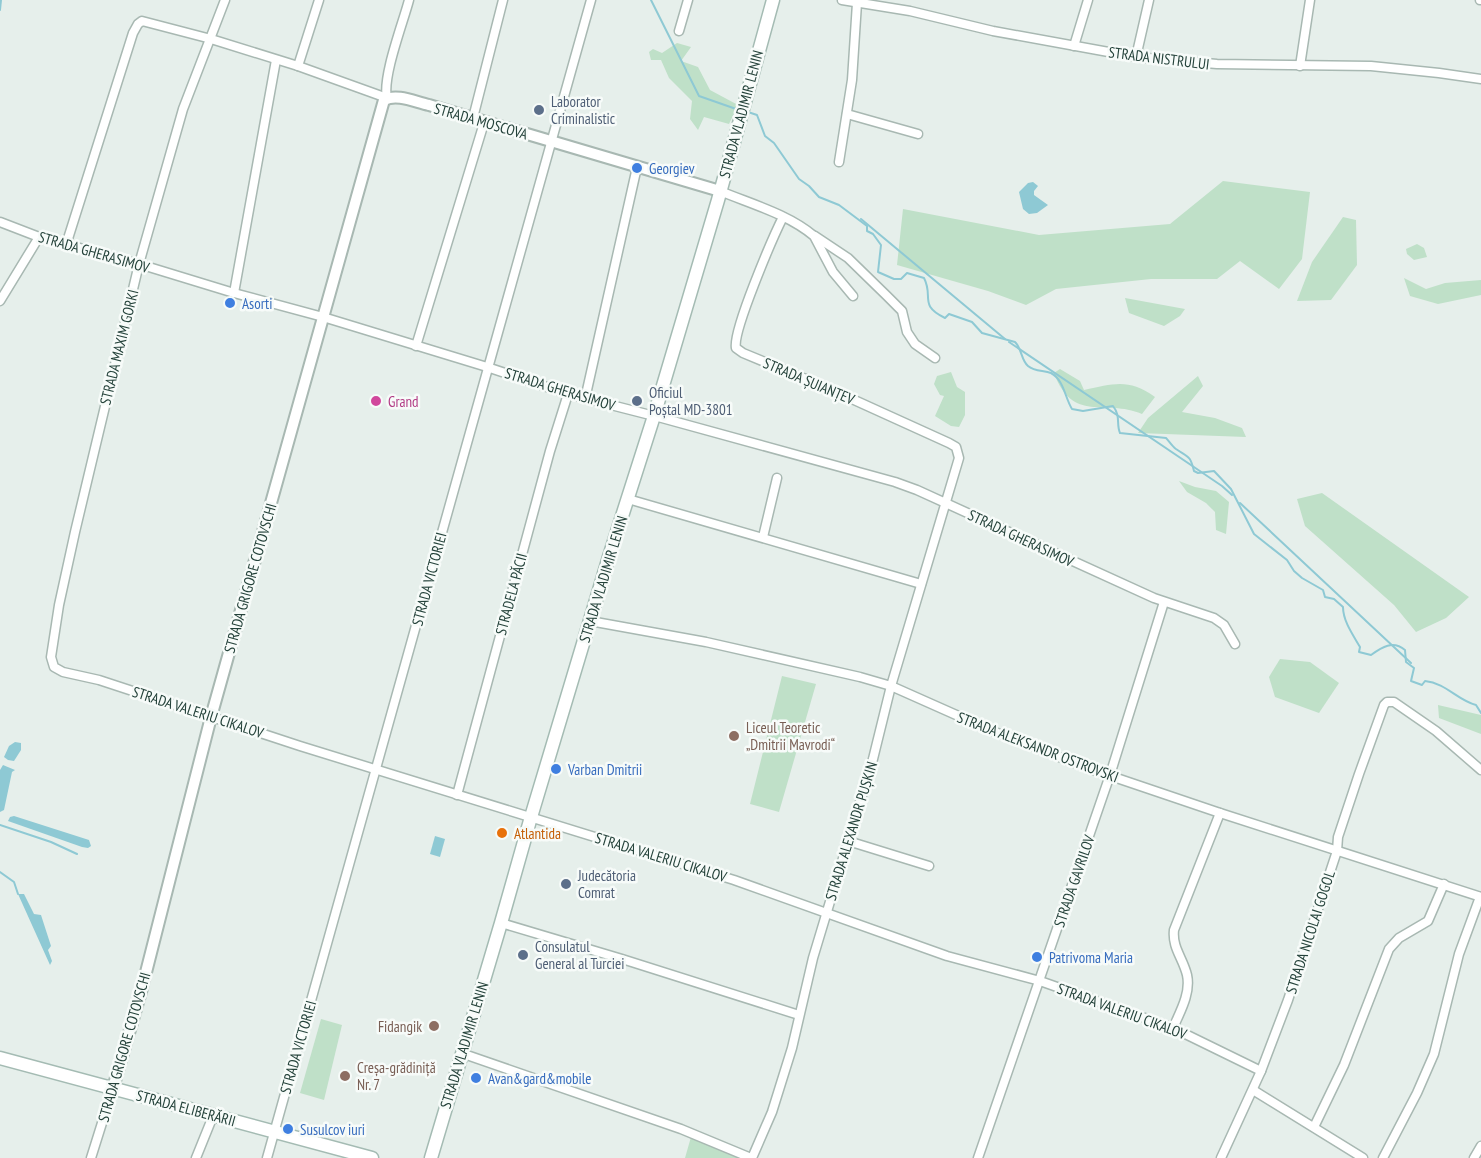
<svg xmlns="http://www.w3.org/2000/svg" width="1481" height="1158" font-family="'PT Sans Narrow',sans-serif">
  <style>
    .green { fill: #bfe0c8 }
    .water { fill: #8ec9d4 }
    .lines { fill: none; stroke-linecap: round; stroke-linejoin: round }
    .stream { stroke: #8ec9d4; stroke-width: 2 }
    .minor-casing { stroke: #a8b8b2; stroke-width: 11 }
    .tertiary-casing { stroke: #a8b8b2; stroke-width: 14 }
    .secondary-casing { stroke: #a4bbb3; stroke-width: 15 }
    .minor { stroke: #fff; stroke-width: 8 }
    .tertiary { stroke: #fff; stroke-width: 10 }
    .secondary { stroke: #fff; stroke-width: 12 }
    .service-dot { fill: #5c6f8a; stroke: #f7fbf9; stroke-width: 2 }
    .shop-dot { fill: #3f7fe0; stroke: #f7fbf9; stroke-width: 2 }
    .hotel-dot { fill: #d1479c; stroke: #f7fbf9; stroke-width: 2 }
    .education-dot { fill: #8d6e63; stroke: #f7fbf9; stroke-width: 2 }
    .food-dot { fill: #e8710a; stroke: #f7fbf9; stroke-width: 2 }
    .labels { text-anchor: middle; dominant-baseline: central; stroke-width: 5; stroke-linejoin: round; paint-order: stroke }
    .street-label { font-size: 15px; fill: #24423a; stroke: #f7fbf9 }
    .service-label { font-size: 15px; fill: #4e5e75; stroke: #f7fbf9; text-anchor: start }
    .shop-label { font-size: 15px; fill: #366cbe; stroke: #f7fbf9; text-anchor: start }
    .hotel-label { font-size: 15px; fill: #b23c85; stroke: #f7fbf9; text-anchor: start }
    .education-label { font-size: 15px; fill: #785e54; stroke: #f7fbf9; text-anchor: start }
    .food-label { font-size: 15px; fill: #c56008; stroke: #f7fbf9; text-anchor: start }
  </style>
  <rect width="100%" height="100%" fill="#e6efeb"/>
  <g class="green">
    <path d="M677 43 691 47 681 61 698 67 710 90 738 105 729 124 704 117 698 130 690 119 692 101 669 78 661 60H651L649 52 653 49 662 53Z"/>
    <path d="M1223 181 1310 192 1302 259 1279 289 1240 261 1217 279H1151L1056 289 1026 305 988 291 897 265 903 209 1039 235 1170 224Z"/>
    <path d="M1343 217 1356 220 1357 265 1331 300 1297 301 1312 262Z"/>
    <path d="M1417 244 1424 248 1427 257 1414 260 1407 254 1406 249Z"/>
    <path d="M1404 278 1426 289 1445 283 1481 280V295L1438 304 1410 296Z"/>
    <path d="M1125 298 1185 309 1180 316 1164 326 1129 313Z"/>
    <path d="M1060 369 1080 381 1084 390C1114 384 1128 378 1155 397L1142 414C1104 398 1073 424 1054 373Z"/>
    <path d="M951 372 957 387 965 392V415L959 427 951 426 935 416 944 396 940 395 934 384 937 376Z"/>
    <path d="M1198 376 1203 386 1182 412 1215 418 1242 428 1246 437 1138 433 1148 418Z"/>
    <path d="M1179 481 1195 487 1216 491 1229 502 1226 534 1216 530 1215 512 1206 503 1187 492Z"/>
    <path d="M1322 493 1469 597 1446 618 1416 632 1394 605 1305 526 1297 499Z"/>
    <path d="M1280 659 1310 662 1339 683 1319 713 1275 697 1269 677Z"/>
    <path d="M782 676 816 684 779 812 750 804Z"/>
    <path d="M1438 705 1481 715V734L1439 718Z"/>
    <path d="M321 1019 342 1025 324 1100 300 1093Z"/>
    <path d="M691 1137 743 1158H685Z"/>
  </g>
  <g class="water">
    <path d="M1033 182 1038 186 1034 191V195L1048 205 1037 213 1029 214 1023 209 1019 192 1028 183Z"/>
    <path d="M15 742 21 743V750L14 761 8 760 4 757 9 746Z"/>
    <path d="M3 765 15 770 12 772 4 810 0 812V770Z"/>
    <path d="M14 816 89 840 91 846 88 848 82 847 8 821 10 817Z"/>
    <path d="M435 836 445 839 440 857 430 854Z"/>
    <path d="M18 894H24L34 914 41 915 51 946 48 950 52 961 50 965Z"/>
  </g>
  <g class="lines">
    <g class="stream">
      <path d="M651 0 699 96 739 110"/>
      <path d="M0 10 1 0"/>
      <path d="M748 112 757 115 765 136 774 143 799 179 809 186 819 197 839 205 867 226V231L873 234 881 245 878 272 894 279H901L907 273 924 278C934 297 918 305 945 318L949 314 972 322 982 333 1015 342C1022 349 1021 360 1028 366 1035 372 1044 370 1051 373 1064 380 1065 398 1072 409L1083 411 1113 406C1121 416 1116 424 1120 433L1166 438C1169 441 1172 446 1176 449 1189 458 1190 455 1194 471L1198 473 1214 471 1231 489 1254 534 1287 560 1294 571 1302 578 1323 590 1325 597 1334 599 1343 607C1343 621 1353 635 1360 647L1359 652 1371 655C1382 647 1393 640 1405 650L1406 662 1414 668 1411 681 1422 685 1425 681C1446 683 1457 700 1476 705L1481 713"/>
      <path d="M861 219 1005 339"/>
      <path d="M1009 342 1222 486 1232 495"/>
      <path d="M1240 503 1411 663"/>
      <path d="M0 825 51 842 77 854"/>
      <path d="M0 872 14 882 18 894"/>
    </g>
    <g class="minor-casing">
      <g id="minor">
        <path d="M225 0 183 109 139 264 75 532 59 605 51 657 54 667 63 672 99 680 300 746 734 880 947 956 1040 981 1173 1028 1261 1071"/>
        <path d="M842 0 910 11 993 31 1136 57 1217 64 1371 66 1439 73 1481 79"/>
        <path d="M1480 0H1481"/>
        <path d="M679 31 688 0"/>
        <path d="M1074 46 1088 0"/>
        <path d="M1136 57 1149 0"/>
        <path d="M298 66 319 0"/>
        <path d="M1300 66 1310 0"/>
        <path d="M387 98C382 77 403 23 409 0"/>
        <path d="M847 114 918 134"/>
        <path d="M473 118 503 0"/>
        <path d="M839 162 852 80 857 3"/>
        <path d="M720 191C751 204 788 214 814 236L833 272 853 296"/>
        <path d="M0 222 39 237 139 264 234 293 323 317 487 367 568 394 662 418 895 482 917 490 1154 598 1214 618 1224 625 1235 644"/>
        <path d="M815 236 848 258 887 296 902 311 907 332 915 344 935 358"/>
        <path d="M66 245 133 33 138 24 142 21 211 39 298 66 387 98"/>
        <path d="M234 293 276 60"/>
        <path d="M0 301 39 237"/>
        <path d="M416 346 484 123"/>
        <path d="M585 399 637 167"/>
        <path d="M628 499 921 584"/>
        <path d="M763 537 777 478"/>
        <path d="M590 621 706 642 860 677 891 686 990 730 1090 769 1220 813 1481 897"/>
        <path d="M457 795 550 451 568 394"/>
        <path d="M848 841 929 866"/>
        <path d="M501 923 622 959 799 1015"/>
        <path d="M1173 1028C1180 1012 1191 993 1187 975 1183 958 1172 948 1174 930L1220 813"/>
        <path d="M461 1053 681 1129 751 1158"/>
        <path d="M1253 1090 1363 1158"/>
        <path d="M1314 1127 1344 1065 1389 949 1399 938 1428 921 1444 884"/>
        <path d="M91 1158 113 1088"/>
        <path d="M196 1158 213 1116"/>
        <path d="M267 1158 591 0"/>
        <path d="M752 1158 772 1112 792 1048 813 958 873 759 891 686 959 458 956 447 949 443 830 389 743 353 736 348C732 332 773 237 783 217"/>
        <path d="M978 1158 1110 775 1164 602"/>
        <path d="M1221 1158 1261 1071 1288 1000 1337 851 1338 837 1359 774 1384 705 1387 702H1394L1436 731 1481 770"/>
        <path d="M1383 1158 1417 1093 1434 1054 1459 954 1480 897"/>
        <path d="M1474 1158 1481 1146"/>
      </g>
    </g>
    <g class="tertiary-casing">
      <path id="tertiary" d="M113 1088 141 992 211 717 384 100C397 93 415 102 429 105L720 191"/>
    </g>
    <g class="secondary-casing">
      <g id="secondary">
        <path d="M0 1058 372 1158"/>
        <path d="M431 1158 501 923 531 817 609 557 654 416 718 200 773 0"/>
      </g>
    </g>
    <use href="#minor" class="minor"/>
    <use href="#tertiary" class="tertiary"/>
    <use href="#secondary" class="secondary"/>
  </g>
  <g class="service-dot">
    <circle cx="539" cy="110" r="6"/>
    <circle cx="637" cy="401" r="6"/>
    <circle cx="566" cy="884" r="6"/>
    <circle cx="523" cy="955" r="6"/>
  </g>
  <g class="shop-dot">
    <circle cx="637" cy="168" r="6"/>
    <circle cx="230" cy="303" r="6"/>
    <circle cx="556" cy="769" r="6"/>
    <circle cx="1037" cy="957" r="6"/>
    <circle cx="476" cy="1078" r="6"/>
    <circle cx="288" cy="1129" r="6"/>
  </g>
  <circle class="hotel-dot" cx="376" cy="401" r="6"/>
  <g class="education-dot">
    <circle cx="734" cy="736" r="6"/>
    <circle cx="434" cy="1026" r="6"/>
    <circle cx="345" cy="1076" r="6"/>
  </g>
  <circle class="food-dot" cx="502" cy="833" r="6"/>
  <g class="labels">
    <g class="street-label">
      <text transform="translate(1159 58) rotate(7)">STRADA NISTRULUI</text>
      <text transform="translate(741 114) rotate(-75)">STRADA VLADIMIR LENIN</text>
      <text transform="translate(481 121) rotate(16)">STRADA MOSCOVA</text>
      <text transform="translate(94 252) rotate(16)">STRADA GHERASIMOV</text>
      <text transform="translate(119 347) rotate(-76)">STRADA MAXIM GORKI</text>
      <text transform="translate(809 381) rotate(23)">STRADA ȘUIANȚEV</text>
      <text transform="translate(560 389) rotate(17)">STRADA GHERASIMOV</text>
      <text transform="translate(1021 538) rotate(25)">STRADA GHERASIMOV</text>
      <text transform="translate(250 578) rotate(-74)">STRADA GRIGORE COTOVSCHI</text>
      <text transform="translate(429 579) rotate(-75)">STRADA VICTORIEI</text>
      <text transform="translate(603 579) rotate(-73)">STRADA VLADIMIR LENIN</text>
      <text transform="translate(511 594) rotate(-75)">STRADELA PĂCII</text>
      <text transform="translate(198 712) rotate(18)">STRADA VALERIU CIKALOV</text>
      <text transform="translate(1038 747) rotate(21)">STRADA ALEKSANDR OSTROVSKI</text>
      <text transform="translate(851 831) rotate(-73)">STRADA ALEXANDR PUȘKIN</text>
      <text transform="translate(661 857) rotate(17)">STRADA VALERIU CIKALOV</text>
      <text transform="translate(1074 881) rotate(-71)">STRADA GAVRILOV</text>
      <text transform="translate(1310 932) rotate(-72)">STRADA NICOLAI GOGOL</text>
      <text transform="translate(1122 1011) rotate(20)">STRADA VALERIU CIKALOV</text>
      <text transform="translate(464 1045) rotate(-73)">STRADA VLADIMIR LENIN</text>
      <text transform="translate(124 1047) rotate(-74)">STRADA GRIGORE COTOVSCHI</text>
      <text transform="translate(298 1047) rotate(-74)">STRADA VICTORIEI</text>
      <text transform="translate(186 1108) rotate(15)">STRADA ELIBERĂRII</text>
    </g>
    <g class="service-label">
      <text x="551" y="101">Laborator<tspan x="551" dy="17">Criminalistic</tspan></text>
      <text x="649" y="392">Oficiul<tspan x="649" dy="17">Poștal MD-3801</tspan></text>
      <text x="578" y="875">Judecătoria<tspan x="578" dy="17">Comrat</tspan></text>
      <text x="535" y="946">Consulatul<tspan x="535" dy="17">General al Turciei</tspan></text>
    </g>
    <g class="shop-label">
      <text x="649" y="168">Georgiev</text>
      <text x="242" y="303">Asorti</text>
      <text x="568" y="769">Varban Dmitrii</text>
      <text x="1049" y="957">Patrivoma Maria</text>
      <text x="488" y="1078">Avan&amp;gard&amp;mobile</text>
      <text x="300" y="1129">Susulcov iuri</text>
    </g>
    <g class="hotel-label">
      <text x="388" y="401">Grand</text>
    </g>
    <g class="education-label">
      <text x="746" y="727">Liceul Teoretic<tspan x="746" dy="17">„Dmitrii Mavrodi“</tspan></text>
      <text x="422" y="1026" text-anchor="end">Fidangik</text>
      <text x="357" y="1067">Creșa-grădiniță<tspan x="357" dy="17">Nr. 7</tspan></text>
    </g>
    <g class="food-label">
      <text x="514" y="833">Atlantida</text>
    </g>
  </g>
</svg>
